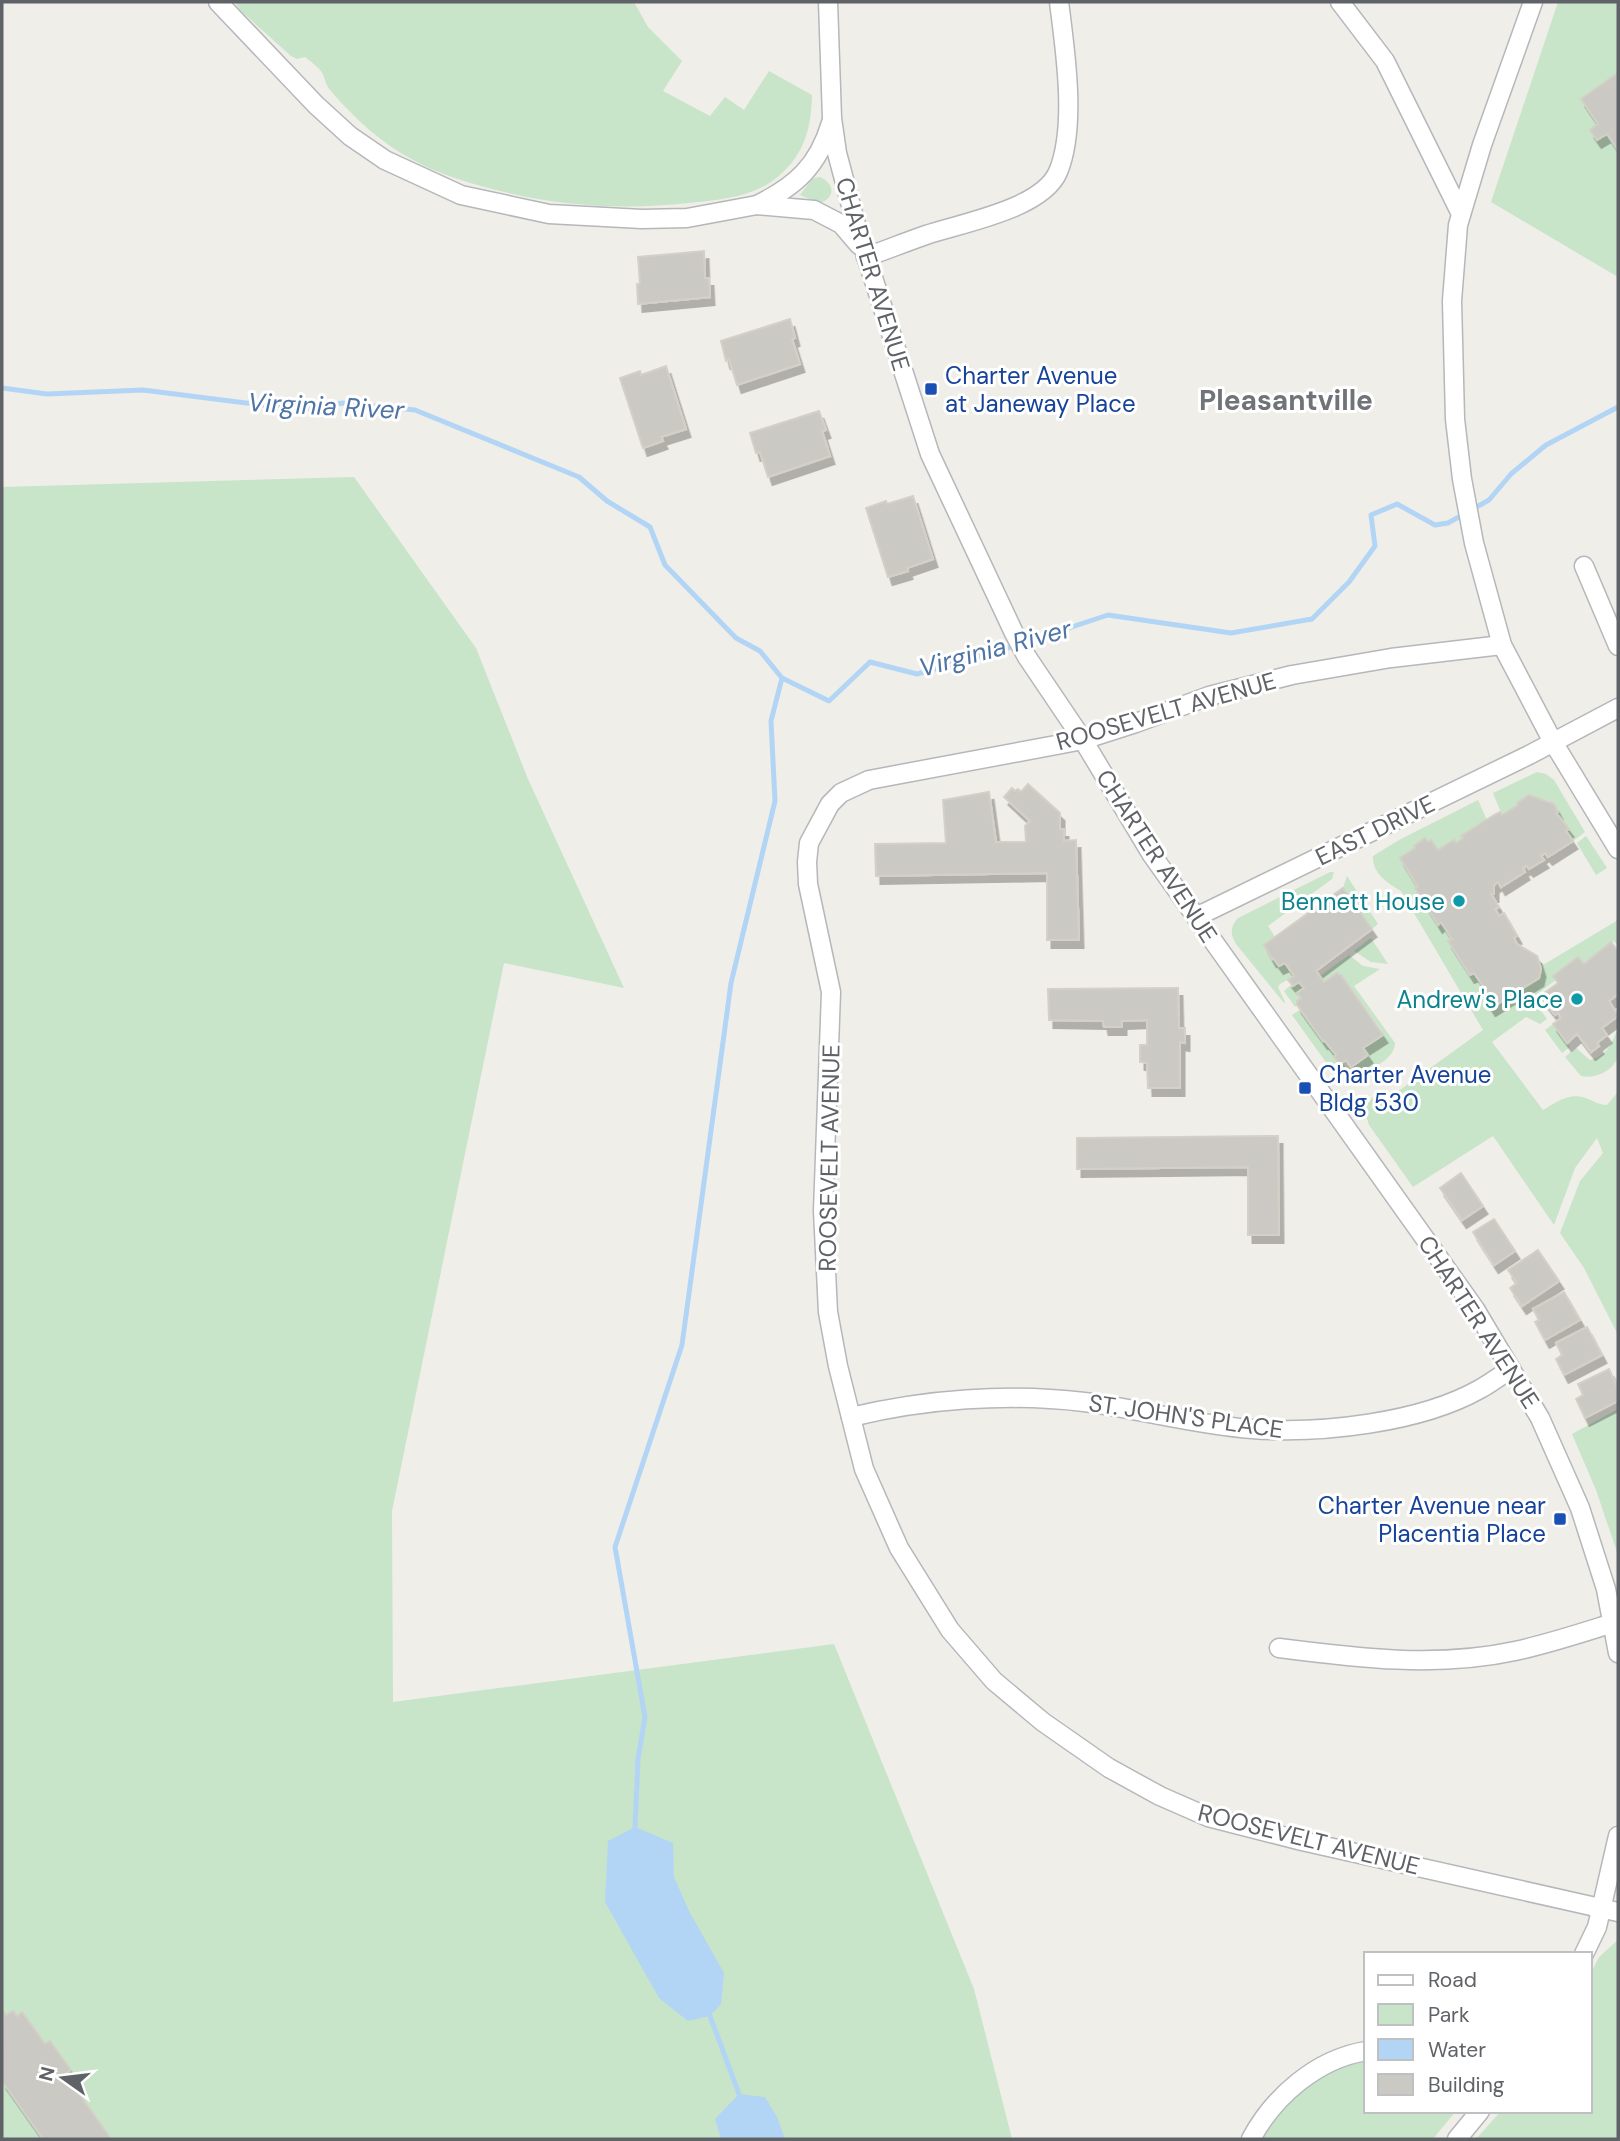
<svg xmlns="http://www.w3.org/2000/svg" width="1620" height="2141" font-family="'DM Sans',sans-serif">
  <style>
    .green { fill: #c8e4c9 }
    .water { fill: #b2d5f6 }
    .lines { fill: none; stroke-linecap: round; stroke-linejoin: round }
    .stream { stroke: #b2d5f6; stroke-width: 5 }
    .building { fill: #cbc9c4; stroke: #d4d0c7; stroke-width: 2; filter: url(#shadow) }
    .street-casing { stroke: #b5b7bb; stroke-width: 21 }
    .street { stroke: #fff; stroke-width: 18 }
    .transit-dot { fill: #1a4fb4; stroke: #fff; stroke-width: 2.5 }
    .culture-dot { fill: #0f9aa8; stroke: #fff; stroke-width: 2.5 }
    .labels { text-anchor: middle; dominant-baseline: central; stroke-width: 6; stroke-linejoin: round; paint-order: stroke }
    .street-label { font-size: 24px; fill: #5f6266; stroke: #fff }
    .transit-label { font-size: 24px; fill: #164399; stroke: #fff; text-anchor: start }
    .culture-label { font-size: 24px; fill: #0d838f; stroke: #fff; text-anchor: end }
    .water-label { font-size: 26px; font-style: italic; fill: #4f75a6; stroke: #fff }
    .quarter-label { font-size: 28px; font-weight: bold; fill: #707478; stroke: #fff }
  </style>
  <defs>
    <filter id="shadow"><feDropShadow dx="4.5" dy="8" stdDeviation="0" flood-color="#0004"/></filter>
  </defs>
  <rect width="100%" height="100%" fill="#f0eee8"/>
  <g class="green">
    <path d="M235 2H634L648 27 682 61 663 91 710 116 725 97 744 110 769 71 812 95C811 132 803 159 771 182 748 198 716 200 689 203 616 211 545 205 474 184 454 178 433 171 415 161 381 143 355 119 330 90 325 84 325 77 321 71 317 66 310 61 305 57L297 59 291 56 240 10Z"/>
    <path d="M1558 2H1618V277L1491 202Z"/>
    <path d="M819 177C834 182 837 198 819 203L800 195 812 179Z"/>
    <path d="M354 477 476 648 528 779 624 988 504 963 392 1511 393 1702 834 1644 974 1989 1012 2139H2V487Z"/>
    <path d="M1537 772 1546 774 1554 780 1585 832 1573 841 1566 831 1568 829 1556 813 1558 811 1549 801 1529 795 1517 802 1518 805 1502 815 1493 793Z"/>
    <path d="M1478 800 1487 820 1462 836 1463 838 1456 843 1454 840 1438 850 1431 840 1428 842 1425 838 1414 845 1415 848 1400 858 1418 887 1415 889 1437 924 1441 922 1452 939 1448 941 1469 975 1474 973 1485 989 1481 992 1491 1008 1539 978 1541 969 1537 956 1543 965 1618 920V946L1614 941 1584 964 1577 957 1554 976 1556 980 1532 998 1547 1019 1540 1024 1526 1017 1492 1042 1543 1110C1556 1102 1570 1092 1586 1098 1594 1101 1598 1105 1607 1105L1618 1092V1335L1584 1268 1560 1233 1580 1181 1603 1153 1597 1138 1575 1168 1554 1225 1493 1136 1413 1187 1369 1125 1365 1112 1366 1106 1373 1097 1379 1105 1483 1030 1401 891C1387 883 1372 873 1373 856L1399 840Z"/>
    <path d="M1586 836 1607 868 1596 875 1577 843Z"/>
    <path d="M1330 872H1334L1332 879 1268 926 1275 937 1264 945 1272 959 1273 958 1279 966 1285 963 1294 976 1280 984 1278 987 1285 1002 1284 1003 1236 944C1230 934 1230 927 1238 918Z"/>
    <path d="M1347 876 1378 924 1372 929 1343 888Z"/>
    <path d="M1371 938 1388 964 1371 962 1354 951Z"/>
    <path d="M1349 955 1363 966 1380 969 1354 986 1395 1043C1394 1058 1379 1064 1368 1071L1365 1068 1357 1072 1351 1067 1368 1055 1363 1048 1382 1031 1341 975 1336 973 1324 982 1320 976Z"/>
    <path d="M1299 982 1304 988 1297 992 1301 998 1295 1007 1284 991 1291 985 1293 986Z"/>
    <path d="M1301 1009 1323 1041 1324 1040 1352 1075 1341 1076 1333 1072 1292 1015Z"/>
    <path d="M1553 1024 1570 1047 1562 1053 1545 1030Z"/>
    <path d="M1618 1029C1618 1038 1620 1052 1617 1059 1611 1072 1594 1079 1581 1076L1565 1057 1576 1048 1590 1060C1607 1056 1611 1044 1618 1029Z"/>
    <path d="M1618 1409V1555L1596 1490 1572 1434Z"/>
    <path d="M1618 1940V2139H1476L1501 2111H1590V1975L1599 1957Z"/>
    <path d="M1362 2059H1366V2111H1456L1433 2139H1260C1281 2099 1320 2073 1362 2059Z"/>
  </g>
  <g class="water">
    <path d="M635 1827 673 1843 674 1877 690 1913 724 1973 721 2004 710 2016 688 2021 659 1998 605 1902 608 1841Z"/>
    <path d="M739 2094 765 2097 777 2117 785 2139H721L715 2119Z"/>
  </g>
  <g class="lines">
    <g class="stream">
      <path d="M2 388 47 394 143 390 302 410 343 403 415 410 579 477 607 501 650 527 665 565 736 638 760 651 782 678 829 701 870 662 917 674 999 651 1108 615 1231 633 1312 619 1349 582 1375 546 1371 515 1397 504 1435 525 1448 523 1489 500 1511 474 1546 445 1618 407"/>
      <path d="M635 1827 638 1759 645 1717 615 1547 682 1345 731 983 775 801 771 721 782 678"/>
      <path d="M710 2016 739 2094"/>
    </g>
  </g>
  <g class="building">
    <path d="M1618 73V150L1607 134 1597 140 1590 130 1598 124 1581 99Z"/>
    <path d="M704 251 705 278H709L710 297 638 304 637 284H640L638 257Z"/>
    <path d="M790 319 795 338 792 339 800 364 737 385 729 359 726 361 721 341Z"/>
    <path d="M666 366 686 429 661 437 663 441 643 448 620 378 640 371 641 375Z"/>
    <path d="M819 411 826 430 822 431 830 456 768 477 760 452 756 453 750 433Z"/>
    <path d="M913 496 933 559 907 568 908 571 888 577 866 508 886 501 887 504Z"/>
    <path d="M1028 784 1060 813V829H1064V841L1076 840 1079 940H1047V873L876 876 875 844 946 843 943 800 989 792 996 842H1026L1025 826 1030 821 1004 797 1012 788 1015 791 1018 789 1021 792Z"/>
    <path d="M1529 795 1554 804 1558 812 1556 813 1569 829 1566 831 1573 841 1548 857 1545 853 1541 856 1544 860 1529 869 1527 866 1523 868 1525 872 1501 887 1498 882 1494 885V894H1491L1499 907 1495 909 1499 916 1504 913 1517 936 1514 938 1517 944 1537 956 1541 969 1539 978 1491 1008 1481 992 1485 989 1474 973 1470 975 1448 941 1452 939 1441 922 1438 925 1415 888 1418 887 1400 858 1415 848 1414 846 1425 838 1428 842 1431 840 1438 850 1454 840 1456 843 1463 838 1461 836 1494 815 1500 812 1502 815 1518 805 1517 803Z"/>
    <path d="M1343 888 1372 929 1316 971 1324 982 1337 973 1341 975 1383 1035 1363 1048 1368 1055 1351 1067 1346 1060 1341 1063 1338 1062 1334 1057 1336 1055 1324 1040 1323 1041 1297 1005V1001L1301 998 1297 993 1304 988 1299 982 1293 986 1288 980 1294 976 1285 963 1279 966 1273 958 1272 959 1264 945Z"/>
    <path d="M1611 942 1618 951V994L1609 1001 1618 1016 1602 1028 1607 1035 1597 1043 1599 1046 1591 1052 1577 1034 1567 1043 1553 1024 1561 1018 1558 1013 1555 1015 1540 996 1558 983 1553 976 1578 957 1584 964Z"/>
    <path d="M1178 988 1179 1028H1185V1043L1180 1042V1088H1148L1147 1063 1140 1062V1045H1147V1020L1122 1021V1027H1104L1103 1021 1049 1020 1048 989Z"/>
    <path d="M1278 1136 1279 1235H1248V1167L1077 1169V1138Z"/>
    <path d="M1461 1173 1483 1206 1462 1220 1440 1188Z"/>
    <path d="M1494 1219 1515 1251 1494 1265 1473 1232Z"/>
    <path d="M1538 1250 1559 1281 1522 1306 1510 1288 1517 1283 1508 1270Z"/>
    <path d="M1564 1292 1580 1320 1545 1340 1535 1322 1539 1320 1533 1309Z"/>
    <path d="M1587 1327 1602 1355 1564 1375 1556 1359 1562 1355 1556 1343Z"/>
    <path d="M1609 1369 1618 1389V1401L1585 1418 1576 1399 1583 1395 1578 1384Z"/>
    <path d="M3 2011 6 2015 13 2011 17 2016 22 2012 45 2044 50 2041 71 2070 65 2074 111 2139H43L2 2081Z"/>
  </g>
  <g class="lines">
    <g class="street-casing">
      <g id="street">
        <path d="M218 2 316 105 350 136 385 160 461 195 549 214 642 219 687 218 757 205 814 210 841 224 859 245"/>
        <path d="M828 2 832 118 837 153 857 228 930 454 1014 633 1027 657 1083 740 1152 855 1475 1309 1540 1418 1580 1508 1606 1589 1618 1653"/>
        <path d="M1340 2 1385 61 1461 214"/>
        <path d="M1533 2 1482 145 1458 225 1452 301 1455 419 1462 479 1474 543 1502 645 1553 742 1618 849"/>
        <path d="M757 205C796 186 818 166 831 123"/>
        <path d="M866 257C886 250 906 242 926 235 962 223 1042 209 1058 172 1077 127 1065 49 1059 2"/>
        <path d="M1584 566 1618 646"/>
        <path d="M1502 645 1391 658 1292 675 1209 696 1136 723 1083 740 869 780 841 793 830 804 809 843 807 862 808 884 831 992 823 1211 828 1312 838 1366 864 1469 899 1548 950 1630 994 1681 1043 1722 1109 1768 1160 1796 1208 1817 1302 1841 1618 1912"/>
        <path d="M1196 917 1529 755 1618 708"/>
        <path d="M851 1417C925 1399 1007 1393 1084 1402 1140 1409 1195 1425 1252 1429 1320 1434 1420 1423 1480 1389 1491 1383 1501 1375 1511 1369"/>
        <path d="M1279 1648C1357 1658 1437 1668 1515 1651 1548 1644 1581 1633 1613 1623"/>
        <path d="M1584 1954 1597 1927 1618 1836"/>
        <path d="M1251 2139C1274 2096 1317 2059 1366 2051"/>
        <path d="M1457 2139 1480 2111"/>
      </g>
    </g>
    <use href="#street" class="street"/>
  </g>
  <g class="transit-dot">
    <rect x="924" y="382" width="14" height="14" rx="3.5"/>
    <rect x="1298" y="1081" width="14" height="14" rx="3.5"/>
    <rect x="1553" y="1512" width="14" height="14" rx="3.5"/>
  </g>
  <g class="culture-dot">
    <circle cx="1459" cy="901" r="7"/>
    <circle cx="1577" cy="999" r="7"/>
  </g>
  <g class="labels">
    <g class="street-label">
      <text transform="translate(873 274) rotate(73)">CHARTER AVENUE</text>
      <text transform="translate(1166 711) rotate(-16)">ROOSEVELT AVENUE</text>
      <text transform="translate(1375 830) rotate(-26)">EAST DRIVE</text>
      <text transform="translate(1157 856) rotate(57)">CHARTER AVENUE</text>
      <text transform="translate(829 1158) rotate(-89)">ROOSEVELT AVENUE</text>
      <text transform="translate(1479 1322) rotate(57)">CHARTER AVENUE</text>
      <text transform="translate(1186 1416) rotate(8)">ST. JOHN'S PLACE</text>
      <text transform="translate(1309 1839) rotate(14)">ROOSEVELT AVENUE</text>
    </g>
    <g class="transit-label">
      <text x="945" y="375">Charter Avenue<tspan x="945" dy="28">at Janeway Place</tspan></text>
      <text x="1319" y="1074">Charter Avenue<tspan x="1319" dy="28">Bldg 530</tspan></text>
      <text x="1546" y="1505" text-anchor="end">Charter Avenue near<tspan x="1546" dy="28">Placentia Place</tspan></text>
    </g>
    <g class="culture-label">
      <text x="1445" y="901">Bennett House</text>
      <text x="1563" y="999">Andrew's Place</text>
    </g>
    <g class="water-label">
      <text transform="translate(326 406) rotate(3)">Virginia River</text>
      <text transform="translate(995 648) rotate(-15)">Virginia River</text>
    </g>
    <g class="quarter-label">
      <text x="1286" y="400">Pleasantville</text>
    </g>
  </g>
  <rect width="1620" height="2141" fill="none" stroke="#5f6266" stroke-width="7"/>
  <rect x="1364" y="1952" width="228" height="161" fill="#ffffff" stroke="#bfc0c2" stroke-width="2"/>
  <rect x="1378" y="1975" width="35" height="10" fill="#ffffff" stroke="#bfc0c2" stroke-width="2"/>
  <text x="1428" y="1987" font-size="21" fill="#5f6266">Road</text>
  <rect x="1378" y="2004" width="35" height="21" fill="#c8e4c9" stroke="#bfc0c2" stroke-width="2"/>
  <text x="1428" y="2022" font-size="21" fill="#5f6266">Park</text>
  <rect x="1378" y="2039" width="35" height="21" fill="#b2d5f6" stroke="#bfc0c2" stroke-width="2"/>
  <text x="1428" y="2057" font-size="21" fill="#5f6266">Water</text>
  <rect x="1378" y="2074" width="35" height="21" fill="#cbc9c4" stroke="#bfc0c2" stroke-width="2"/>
  <text x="1428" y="2092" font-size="21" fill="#5f6266">Building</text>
  <g transform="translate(63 2078) rotate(284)" stroke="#ffffff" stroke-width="5" paint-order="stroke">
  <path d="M0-5L12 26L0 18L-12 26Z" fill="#5f6266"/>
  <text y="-10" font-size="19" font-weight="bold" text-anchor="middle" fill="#5f6266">N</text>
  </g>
</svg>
